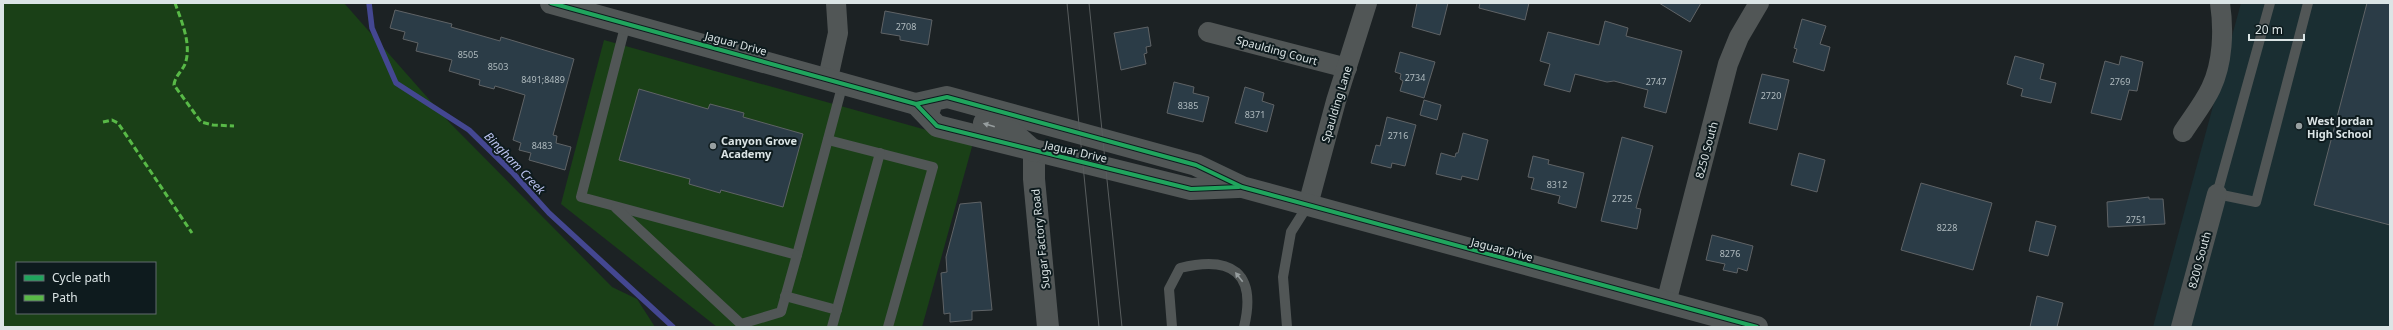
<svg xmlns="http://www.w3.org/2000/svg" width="2393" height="330" font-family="'Noto Sans',sans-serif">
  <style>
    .built { fill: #1a2e32 }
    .green { fill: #1a4017; fill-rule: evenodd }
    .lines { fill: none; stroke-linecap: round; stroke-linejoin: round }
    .stream { stroke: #444791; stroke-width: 5.5 }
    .building { fill: #2b3c47; stroke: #5f6366 }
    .service { stroke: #515656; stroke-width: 10 }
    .minor { stroke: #515656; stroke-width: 20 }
    .tertiary { stroke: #515656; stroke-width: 22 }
    .secondary { stroke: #515656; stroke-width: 22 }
    .tram { stroke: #585d5e; stroke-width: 1 }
    .quiet { stroke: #58b947; stroke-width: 3; stroke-dasharray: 6 3; stroke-linecap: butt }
    .cycleway-casing { stroke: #0e1b1e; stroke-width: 6 }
    .cycleway { stroke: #20a55d; stroke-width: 4 }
    .oneway { fill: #969d9e }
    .poi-dot { fill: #98a0a1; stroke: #0e1b1e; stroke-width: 1.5 }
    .labels { text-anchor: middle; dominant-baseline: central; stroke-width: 4; stroke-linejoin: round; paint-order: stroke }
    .number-label { font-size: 9px; fill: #afbabe }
    .street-label { font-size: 11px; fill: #dbe4e5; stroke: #0e1b1e }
    .poi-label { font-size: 11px; font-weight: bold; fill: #dbe4e5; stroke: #0e1b1e; text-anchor: start }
    .water-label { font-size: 12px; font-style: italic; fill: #bcc3f0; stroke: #0e1b1e }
  </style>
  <rect width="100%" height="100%" fill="#1c2224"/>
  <path class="built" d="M2241 3H2390V327H2153Z"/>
  <g class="green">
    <path d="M3 3H344L449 122 612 287 637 299 655 327H3ZM17 263H155V313H17Z"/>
    <path d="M604 40 973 143 922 327H717L561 204Z"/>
  </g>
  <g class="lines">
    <path class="stream" d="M369 3 372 28 396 83 469 130 512 172 549 213 673 327"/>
  </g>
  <g class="building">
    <path d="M1417 3H1448L1440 35 1412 27Z"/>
    <path d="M1480 3H1529L1525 20 1479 8Z"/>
    <path d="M1659 3H1701L1690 22Z"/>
    <path d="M2367 3H2390V225L2314 205Z"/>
    <path d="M395 10 452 24 451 27 500 41 501 37 574 59 553 135 557 136 556 143 571 147 565 170 529 160 531 153 519 150 521 143 513 140 525 95 495 86 494 89 479 85 480 80 449 71 452 60 416 51 418 43 403 39 405 32 390 28Z"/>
    <path d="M885 11 932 20 928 45 900 40V36L881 33Z"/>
    <path d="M1802 19 1826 26 1820 44 1830 47 1824 71 1793 62 1797 49 1794 48Z"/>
    <path d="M1605 21 1628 28 1626 36 1682 51 1666 113 1644 107 1648 90 1614 81 1607 82 1575 74 1570 92 1544 85 1550 64 1540 61 1548 32 1599 45Z"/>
    <path d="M1148 27 1151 46 1146 47 1147 53 1144 54 1146 64 1121 70 1114 33Z"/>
    <path d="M1400 52 1435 62 1424 98 1400 91 1403 81 1400 79 1401 74 1395 72Z"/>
    <path d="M2015 56 2044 64 2040 79 2056 83 2051 103 2021 96 2023 89 2007 84Z"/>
    <path d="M2121 56 2143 62 2137 91 2129 90 2121 120 2091 113 2105 61 2119 65Z"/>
    <path d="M1762 74 1789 80 1777 130 1749 123Z"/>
    <path d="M1174 82 1194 87 1193 93 1209 97 1203 122 1167 113Z"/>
    <path d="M1245 87 1264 93 1262 101 1274 105 1267 132 1235 123Z"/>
    <path d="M639 89 708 109 710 104 744 113 743 117 803 134 783 207 721 190 720 193 689 184 690 179 619 160Z"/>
    <path d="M1424 100 1441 105 1437 120 1420 115Z"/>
    <path d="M1387 117 1416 125 1405 166 1392 163 1391 168 1371 163 1376 145 1380 146Z"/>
    <path d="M1463 133 1488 140 1478 180 1462 176 1461 180 1436 174 1441 153 1455 157 1456 153H1458Z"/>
    <path d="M1622 137 1653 146 1636 208 1641 209 1637 229 1601 221Z"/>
    <path d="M1799 153 1825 160 1817 192 1791 185Z"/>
    <path d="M1533 156 1549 160 1548 164 1584 173 1576 208 1558 203 1560 196 1531 189 1534 178 1528 177Z"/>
    <path d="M1921 183 1992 203 1973 270 1901 250Z"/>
    <path d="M2149 197V199H2163L2165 224 2108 227 2107 202Z"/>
    <path d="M981 202 992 310 972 311V320L950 322V313L944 314 941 273 947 272 946 257 960 204Z"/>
    <path d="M2036 221 2056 226 2048 256 2029 251Z"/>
    <path d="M1712 235 1753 246 1747 271 1738 268 1737 273 1723 270 1725 264 1706 260Z"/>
    <path d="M2037 296 2063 303 2057 327H2030Z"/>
  </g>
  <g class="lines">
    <g class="service">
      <path d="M2270 3 2217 194 2256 202 2308 3"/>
      <path d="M626 23 581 197 797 255 843 83"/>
      <path d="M828 140 933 167 888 327"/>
      <path d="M616 208 741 324 781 312 797 255"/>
      <path d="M785 296 837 310"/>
      <path d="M832 327 880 153"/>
      <path d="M1172 327 1169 289 1180 268C1232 255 1257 273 1244 327"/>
      <path d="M1287 327 1283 277 1291 232 1308 205"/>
    </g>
    <g class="minor">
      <path d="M1208 32 1347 68"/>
      <path d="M828 78 838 33 836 3"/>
      <path d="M2183 132C2192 118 2204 103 2211 88 2223 63 2224 30 2220 3"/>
      <path d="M1308 205 1336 101 1367 3"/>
      <path d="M1666 303 1728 64 1739 37 1759 3"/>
      <path d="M2181 327 2217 194"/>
    </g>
    <path class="tertiary" d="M1034 151V179L1048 327"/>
    <g class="secondary">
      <path d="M551 3 930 108"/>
      <path d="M916 104 947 97 1196 165 1242 187 1757 327"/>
      <path d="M916 104 937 126 1191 189 1238 187"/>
      <path d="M984 123 1011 131 1034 151"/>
    </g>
    <g class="tram">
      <path d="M1067 3 1099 327"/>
      <path d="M1089 3 1122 327"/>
    </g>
    <g class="quiet">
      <path d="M175 3C181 20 191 42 186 61 184 70 175 75 174 85L201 122 213 125 234 126"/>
      <path d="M103 122 112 120 118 123 192 233"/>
    </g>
    <g class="cycleway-casing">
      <g id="cycleway">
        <path d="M551 3 916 104 947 97 1196 165 1242 187 1757 327"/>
        <path d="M916 104 937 126 1191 189 1239 187"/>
      </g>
    </g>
    <use href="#cycleway" class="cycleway"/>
  </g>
  <defs><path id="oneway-solid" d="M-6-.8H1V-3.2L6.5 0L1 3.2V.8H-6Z"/></defs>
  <g class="oneway">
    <use href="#oneway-solid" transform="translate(989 125) rotate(-164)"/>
    <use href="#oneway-solid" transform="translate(1239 277) rotate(-128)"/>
  </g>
  <g class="poi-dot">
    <circle cx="2299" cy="126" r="4"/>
    <circle cx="713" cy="146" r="4"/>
  </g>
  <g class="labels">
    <g class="number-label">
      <text x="906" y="26">2708</text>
      <text x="468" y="54">8505</text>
      <text x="498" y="66">8503</text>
      <text x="1415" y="77">2734</text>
      <text x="543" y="79">8491;8489</text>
      <text x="1656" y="81">2747</text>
      <text x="2120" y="81">2769</text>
      <text x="1771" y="95">2720</text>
      <text x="1188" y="105">8385</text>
      <text x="1255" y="114">8371</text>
      <text x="1398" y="135">2716</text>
      <text x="542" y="145">8483</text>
      <text x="1557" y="184">8312</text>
      <text x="1622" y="198">2725</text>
      <text x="2136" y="219">2751</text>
      <text x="1947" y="227">8228</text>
      <text x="1730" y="253">8276</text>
    </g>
    <g class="street-label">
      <text transform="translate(736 43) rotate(15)">Jaguar Drive</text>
      <text transform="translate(1277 50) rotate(15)">Spaulding Court</text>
      <text transform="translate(1336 104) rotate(-73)">Spaulding Lane</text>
      <text transform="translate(1706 150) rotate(-75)">8250 South</text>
      <text transform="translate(1076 151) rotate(13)">Jaguar Drive</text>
      <text transform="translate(1040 239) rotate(-96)">Sugar Factory Road</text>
      <text transform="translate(1502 249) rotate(15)">Jaguar Drive</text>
      <text transform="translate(2199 260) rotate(-75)">8200 South</text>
    </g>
    <g class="poi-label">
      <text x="2307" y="120">West Jordan<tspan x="2307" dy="13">High School</tspan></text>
      <text x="721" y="140">Canyon Grove<tspan x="721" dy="13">Academy</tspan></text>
    </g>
    <g class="water-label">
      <text transform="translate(515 163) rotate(46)">Bingham Creek</text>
    </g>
  </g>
  <rect width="2393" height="330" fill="none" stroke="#dbe4e5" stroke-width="8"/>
  <rect x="16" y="262" width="140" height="52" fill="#0e1b1e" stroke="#606b6e"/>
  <rect x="24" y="275" width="20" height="6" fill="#20a55d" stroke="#606b6e"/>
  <text x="52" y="282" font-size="12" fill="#dbe4e5">Cycle path</text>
  <rect x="24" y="295" width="20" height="6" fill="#58b947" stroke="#606b6e"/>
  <text x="52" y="302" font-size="12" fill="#dbe4e5">Path</text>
  <path d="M2249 34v6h55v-6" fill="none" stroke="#dbe4e5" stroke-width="2"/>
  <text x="2255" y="34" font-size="12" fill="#dbe4e5" stroke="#0e1b1e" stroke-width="3" paint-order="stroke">20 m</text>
</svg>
